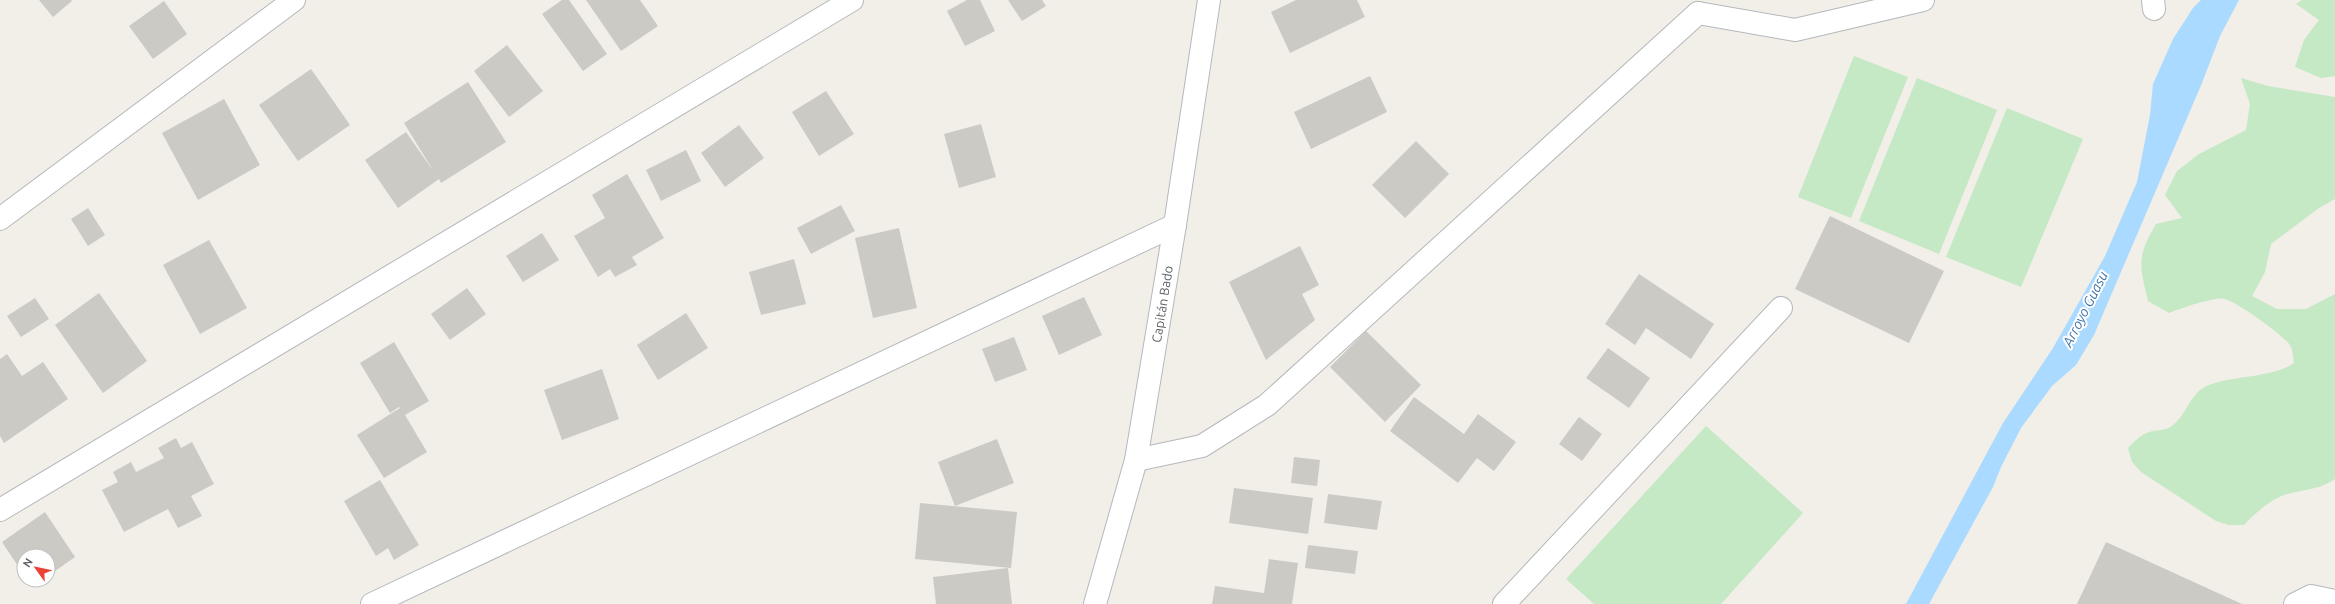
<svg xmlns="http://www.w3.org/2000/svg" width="2335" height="604" font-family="Ubuntu,sans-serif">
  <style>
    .green { fill: #c5e8c5 }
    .water { fill: #aadaff }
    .building { fill: #cccac5 }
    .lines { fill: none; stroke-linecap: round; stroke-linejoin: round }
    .minor-casing { stroke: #b5b8bc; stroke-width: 24 }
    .minor { stroke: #fff; stroke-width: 22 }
    .labels { text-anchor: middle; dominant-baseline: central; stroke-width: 4; stroke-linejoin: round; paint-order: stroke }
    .street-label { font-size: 13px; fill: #5f6368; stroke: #fff }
    .water-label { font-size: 14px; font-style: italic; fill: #4174aa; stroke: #fff }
  </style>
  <rect width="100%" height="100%" fill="#f1efe8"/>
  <g class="green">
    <path d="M2302 0H2335V76L2321 78 2295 67 2304 40 2319 20 2296 4Z"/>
    <path d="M1854 56 1908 77 1851 218 1798 197Z"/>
    <path d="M1917 78 1997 110 1939 254 1859 221Z"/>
    <path d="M2241 78 2268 86 2335 97V199L2319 208 2271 244 2265 272 2252 296 2277 309H2306L2335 294V479C2317 491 2303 489 2284 495 2270 500 2254 514 2244 525H2229L2216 521 2141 472 2132 462 2128 448C2134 442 2139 436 2147 433 2155 429 2165 432 2173 425 2188 413 2190 392 2209 385 2236 375 2272 378 2294 363 2293 358 2293 350 2290 345 2283 335 2237 302 2225 299 2216 296 2179 309 2169 313L2148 301C2139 265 2137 256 2156 224L2182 218 2165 195 2177 171 2199 154 2246 130 2250 104Z"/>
    <path d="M2007 108 2083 139 2021 287 1946 257Z"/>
    <path d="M1706 426 1803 513 1721 604H1594L1566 579Z"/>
  </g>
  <path class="water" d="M2201 0H2239L2220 36 2202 83 2094 335 2076 365 2052 386 2021 428 2001 467 1993 487 1929 604H1906L2003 423 2053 348 2105 256 2137 182 2150 115 2153 84 2173 39 2193 8Z"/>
  <g class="building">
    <path d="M39 0H71L72 1 53 17Z"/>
    <path d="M562 0H569L607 54 583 71 542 14Z"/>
    <path d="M586 0H640L658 26 621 51Z"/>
    <path d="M967 0H980L995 31 965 46 947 11Z"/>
    <path d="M1008 0H1042L1046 6 1022 21Z"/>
    <path d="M1296 0H1357L1365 17 1290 53 1271 12Z"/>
    <path d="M164 1 187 34 153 59 129 26Z"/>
    <path d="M507 45 543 91 509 117 474 71Z"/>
    <path d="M311 69 350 125 298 161 259 105Z"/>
    <path d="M1370 76 1387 112 1311 149 1294 112Z"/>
    <path d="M468 82 506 142 441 183 439 179 398 208 365 160 406 132 434 172 404 123Z"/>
    <path d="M826 91 854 134 819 156 792 112Z"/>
    <path d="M224 99 260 165 198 200 162 133Z"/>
    <path d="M981 124 996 177 959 188 944 134Z"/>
    <path d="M739 125 764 158 725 187 701 153Z"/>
    <path d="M1416 141 1449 174 1405 218 1372 185Z"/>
    <path d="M686 150 701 181 661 201 646 170Z"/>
    <path d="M627 174 664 238 632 257 637 265 615 277 610 269 598 277 574 236 605 218 592 195Z"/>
    <path d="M841 205 855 231 811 254 797 228Z"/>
    <path d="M88 208 105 235 88 246 71 219Z"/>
    <path d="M1830 216 1944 271 1909 343 1795 289Z"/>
    <path d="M899 228 917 308 873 318 855 238Z"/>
    <path d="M542 233 559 260 523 282 506 256Z"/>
    <path d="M209 240 247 308 200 334 163 265Z"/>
    <path d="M1300 246 1319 285 1302 294 1315 320 1266 360 1229 282Z"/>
    <path d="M794 259 806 304 761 315 749 272Z"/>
    <path d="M1639 274 1714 324 1691 359 1646 328 1635 345 1605 324Z"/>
    <path d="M467 288 486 314 450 340 431 314Z"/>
    <path d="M99 293 147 361 103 393 55 325Z"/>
    <path d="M1084 297 1102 335 1059 355 1042 316Z"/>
    <path d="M35 298 49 319 21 337 7 316Z"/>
    <path d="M686 313 708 348 658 380 637 345Z"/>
    <path d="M1366 331 1421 385 1385 422 1330 367Z"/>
    <path d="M1014 337 1027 370 995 382 982 349Z"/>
    <path d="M394 342 429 401 405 415 427 452 384 478 357 435 400 408 399 407 390 413 360 363Z"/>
    <path d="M1608 348 1650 378 1629 408 1586 378Z"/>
    <path d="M7 354 22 376 43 362 68 399 4 443 0 436V359Z"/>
    <path d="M602 369 619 419 562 440 544 390Z"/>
    <path d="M1414 397 1464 434 1478 414 1516 442 1494 471 1477 458 1458 483 1390 431Z"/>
    <path d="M1579 417 1602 434 1582 461 1559 444Z"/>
    <path d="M176 438 181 448 192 442 214 484 191 496 202 516 178 528 168 509 124 532 102 490 118 482 113 472 131 462 136 472 164 458 158 448Z"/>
    <path d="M997 439 1014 483 955 506 938 462Z"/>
    <path d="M1294 457 1320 460 1317 486 1291 483Z"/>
    <path d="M380 480 419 545 394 560 388 548 376 556 344 501Z"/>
    <path d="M1234 488 1313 498 1308 534 1229 523Z"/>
    <path d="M1328 494 1382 501 1377 530 1324 523Z"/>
    <path d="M920 503 1017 512 1011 568 915 559Z"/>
    <path d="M45 512 75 557 48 576V556H24V575L2 542Z"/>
    <path d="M2106 542 2242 604H2077Z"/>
    <path d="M1308 545 1358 551 1355 574 1305 568Z"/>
    <path d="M1269 559 1298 563 1292 604H1212L1215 586 1264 593Z"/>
    <path d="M1008 568 1012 604H936L933 577Z"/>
    <path d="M27 580H42L32 587Z"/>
  </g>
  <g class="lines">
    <g class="minor-casing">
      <g id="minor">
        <path d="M2153 0 2154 9"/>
        <path d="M1698 13 1795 30 1923 0"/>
        <path d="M0 219 294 0"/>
        <path d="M1136 460 1202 446 1267 405 1698 13"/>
        <path d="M0 510 852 0"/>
        <path d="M372 604 1175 225"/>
        <path d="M1095 604 1136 460 1175 225 1209 0"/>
        <path d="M1504 604 1781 308"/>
        <path d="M2295 604 2311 596 2335 601"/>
      </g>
    </g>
    <use href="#minor" class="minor"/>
  </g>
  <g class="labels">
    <g class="street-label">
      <text transform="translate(1162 304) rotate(-81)">Capitán Bado</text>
    </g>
    <g class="water-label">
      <text transform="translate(2085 309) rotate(-63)">Arroyo Guasu</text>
    </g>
  </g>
  <g transform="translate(36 568) rotate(303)"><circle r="19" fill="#ffffff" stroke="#bfc1c3"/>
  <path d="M0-3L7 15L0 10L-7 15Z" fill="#ea4335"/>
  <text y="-6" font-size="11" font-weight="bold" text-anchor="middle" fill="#5f6368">N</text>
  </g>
</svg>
